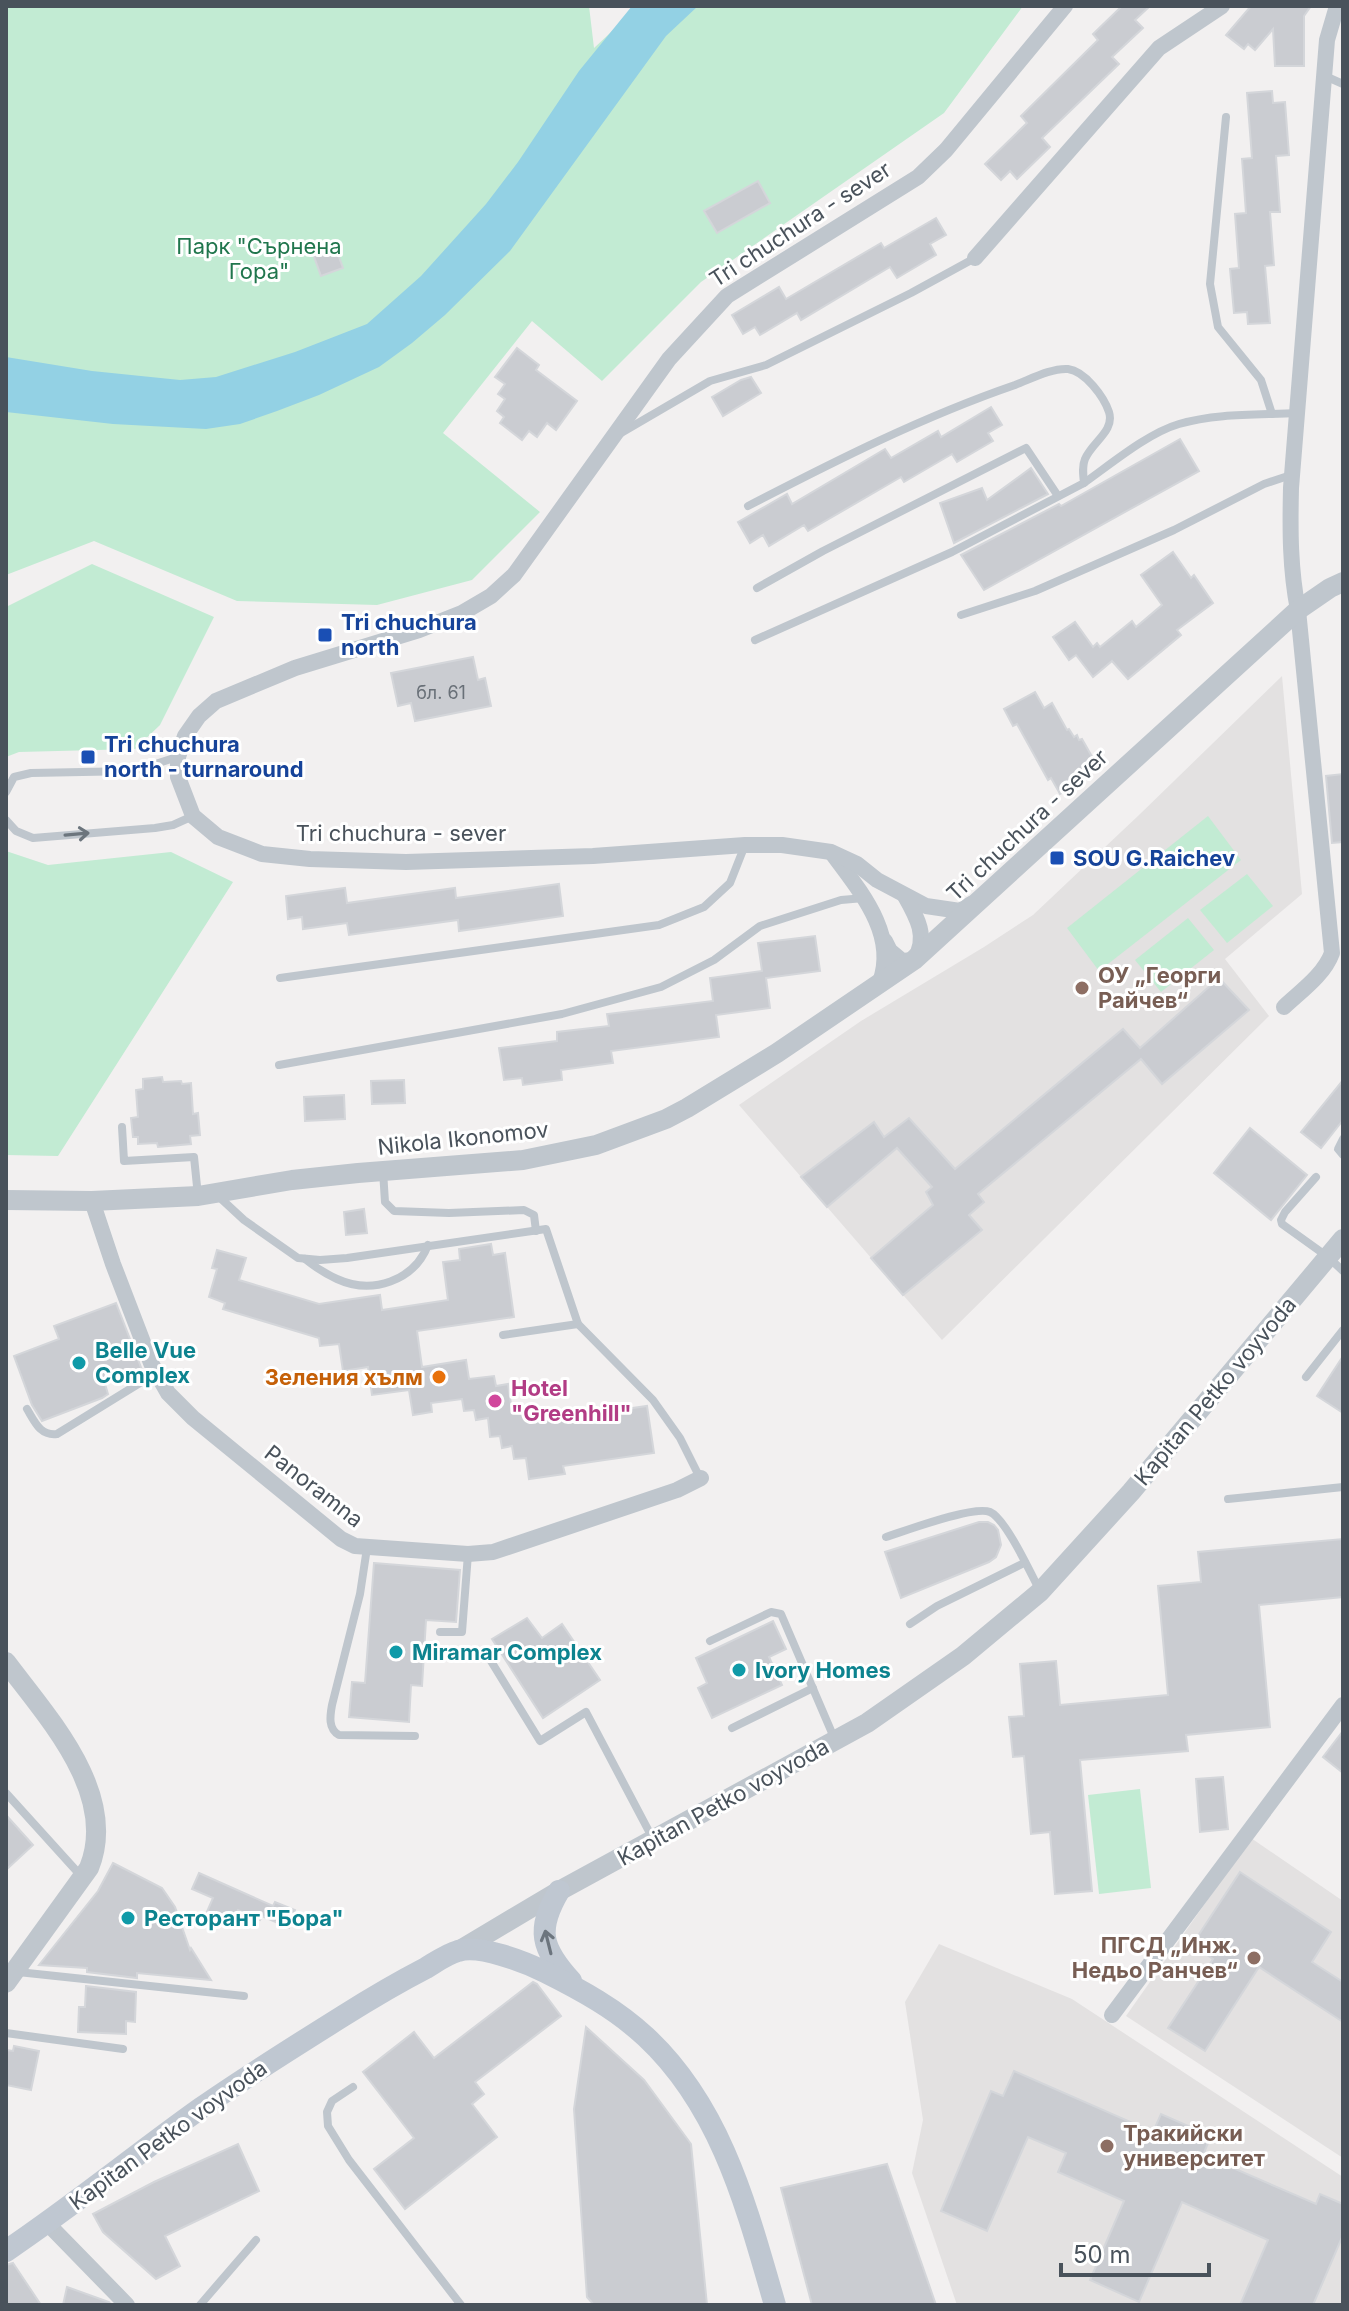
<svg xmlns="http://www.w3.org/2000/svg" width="1349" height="2311" font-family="Inter,sans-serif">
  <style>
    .education { fill: #e3e1e1 }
    .green { fill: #c2ebd3 }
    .water { fill: #93d1e4 }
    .building { fill: #caccd1; stroke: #d4d6da; stroke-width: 2 }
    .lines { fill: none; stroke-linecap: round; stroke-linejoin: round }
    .service { stroke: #bfc6cd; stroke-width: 8 }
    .minor { stroke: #bfc6cd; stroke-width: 16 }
    .tertiary { stroke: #bfc6cd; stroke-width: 20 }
    .secondary { stroke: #bfc7d1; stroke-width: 22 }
    .oneway { stroke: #6c757d }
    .oneway2 { stroke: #6c757e }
    .transit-dot { fill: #1a4fb4; stroke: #fff; stroke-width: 3 }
    .education-dot { fill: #8d6e63; stroke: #fff; stroke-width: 3 }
    .culture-dot { fill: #0f9aa8; stroke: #fff; stroke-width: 3 }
    .food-dot { fill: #e8710a; stroke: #fff; stroke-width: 3 }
    .hotel-dot { fill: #d1479c; stroke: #fff; stroke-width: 3 }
    .labels { text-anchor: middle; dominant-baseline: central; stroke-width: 6; stroke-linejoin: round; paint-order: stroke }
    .number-label { font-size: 18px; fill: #697078 }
    .street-label { font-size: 22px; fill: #49525b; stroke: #fff }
    .park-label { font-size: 22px; fill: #20764d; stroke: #fff }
    .transit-label { font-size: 22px; font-weight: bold; fill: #164399; stroke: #fff; text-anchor: start }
    .education-label { font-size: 22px; font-weight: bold; fill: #785e54; stroke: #fff; text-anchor: start }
    .culture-label { font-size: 22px; font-weight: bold; fill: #0d838f; stroke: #fff; text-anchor: start }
    .food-label { font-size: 22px; font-weight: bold; fill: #c56008; stroke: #fff; text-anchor: end }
    .hotel-label { font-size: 22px; font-weight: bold; fill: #b23c85; stroke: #fff; text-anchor: start }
  </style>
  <rect width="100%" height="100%" fill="#f2f0f0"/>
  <g class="education">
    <path d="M1282 676 1302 894 1225 959 1269 1016 942 1340 739 1105 861 1021 984 947 1033 915 1139 815Z"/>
    <path d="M1251 1838 1343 1901V2158L1126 2016Z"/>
    <path d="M939 1944 1072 1999 1343 2177V2305H957L912 2173 923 2120 905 2002Z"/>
  </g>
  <g class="green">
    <path d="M6 6H589L594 48 639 6H1023L944 113 701 282 602 381 532 321 443 433 540 512 472 580 377 605 237 601 94 541 6 575Z"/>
    <path d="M92 564 214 617 160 725 135 749 19 752 6 757V607Z"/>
    <path d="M1208 816 1241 860 1099 971 1067 928Z"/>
    <path d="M6 851 48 865 171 852 233 882 58 1156 6 1155Z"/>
    <path d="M1247 874 1273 906 1227 943 1200 910Z"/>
    <path d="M1188 918 1214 950 1161 992 1135 960Z"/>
    <path d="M1140 1789 1151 1888 1099 1894 1088 1795Z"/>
  </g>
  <path class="water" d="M632 6H698L666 36 510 251 445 315 412 343 379 367 319 395 277 411 240 424 206 429 113 424 6 412V357L92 371 180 380 216 377 295 352 367 324 421 276 486 204 518 162 579 71Z"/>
  <g class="building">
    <path d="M1122 6H1150L1135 20 1143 28 1112 57 1119 64 1042 138 1050 147 1017 179 1010 171 1001 180 985 164 1027 123 1021 116 1098 40 1093 34Z"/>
    <path d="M1251 6H1311L1304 16V66H1275L1273 29 1255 50 1248 44 1244 49 1226 35Z"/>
    <path d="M1272 91 1273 103 1285 102 1289 155 1276 156 1280 212H1270L1274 265 1265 266 1270 323 1248 324 1247 312 1234 313 1230 269 1239 268 1235 214 1246 213 1242 159 1252 158 1247 93Z"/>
    <path d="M758 181 770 203 717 233 704 211Z"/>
    <path d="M936 218 946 235 930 244 936 255 897 278 890 267 801 320 797 313 760 335 755 327 743 334 732 315 779 287 786 299 881 243 884 248Z"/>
    <path d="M335 246 343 268 321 276 313 254Z"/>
    <path d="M517 348 539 365 536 370 577 401 556 430 547 423 537 437 529 431 522 440 500 423 504 417 497 411 505 399 498 394 505 384 495 377Z"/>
    <path d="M751 377 761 393 723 416 712 397 741 380Z"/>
    <path d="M991 407 1002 425 988 433 993 441 957 462 952 454 904 482 901 477 808 531 804 525 769 546 763 535 750 543 738 522 787 494 792 504 885 449 891 458 938 431 941 437Z"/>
    <path d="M1180 439 1199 471 984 590 961 555 1059 504 1061 506Z"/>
    <path d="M1031 468 1048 494 954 543 940 503 982 488 987 500Z"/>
    <path d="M1173 552 1191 578 1194 575 1213 603 1177 630 1181 635 1128 679 1112 661 1093 677 1076 655 1069 660 1053 637 1075 622 1093 647 1097 643 1100 647 1132 621 1136 627 1162 605 1141 575Z"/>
    <path d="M473 657 478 680 485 678 491 706 415 721 411 703 398 706 391 673Z"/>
    <path d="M1035 692 1044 708 1052 703 1067 730 1069 729 1074 737 1077 735 1079 740 1082 739 1095 762 1078 772 1084 781 1060 794 1051 778 1048 780 1017 724 1013 726 1004 709Z"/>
    <path d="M1343 774V842L1332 843 1326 776Z"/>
    <path d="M559 884 563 916 459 931 458 920 349 935 347 923 303 929 302 917 288 919 286 896 345 888 347 903 455 888 456 898Z"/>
    <path d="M815 936 820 971 766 978 770 1008 716 1015 719 1037 611 1051 613 1063 561 1070 562 1080 523 1085 522 1078 504 1080 499 1048 557 1041V1032L609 1026 607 1014 713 1001 710 978 762 971 758 943Z"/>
    <path d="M1219 978 1249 1010 1162 1084 1141 1059 978 1194 984 1202 969 1215 982 1230 903 1295 871 1258 933 1205 926 1192 932 1187 897 1148 827 1207 801 1177 874 1122 884 1137 909 1118 955 1169 1123 1029 1140 1048Z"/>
    <path d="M162 1077 163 1082 181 1081 182 1084 191 1083 193 1114 198 1113 200 1135 190 1136 191 1144 158 1147 157 1143 138 1144V1137H133L131 1118 138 1117 136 1090 143 1089V1079Z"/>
    <path d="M404 1080 405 1103 372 1104 371 1081Z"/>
    <path d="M1343 1080V1120L1321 1148 1301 1132Z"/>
    <path d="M344 1095 345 1119 305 1121 304 1097Z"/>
    <path d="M1250 1128 1307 1175 1271 1220 1214 1173Z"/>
    <path d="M364 1209 367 1233 346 1235 344 1212Z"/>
    <path d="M491 1244 493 1255 505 1253 514 1317 417 1331 422 1367 466 1360 469 1379 494 1376 496 1386 508 1384 511 1404 521 1403 523 1414 533 1413 535 1422 647 1406 654 1453 563 1466 565 1474 529 1479 526 1458 514 1459 512 1446 502 1448 500 1436 490 1437 488 1418 476 1420 474 1410 464 1411 462 1399 431 1403 432 1412 413 1415 409 1390 372 1395 368 1367 343 1371 339 1344 320 1346 319 1338 223 1309 225 1303 209 1297 217 1269 212 1268 217 1250 246 1258 239 1280 319 1304 380 1295 382 1310 448 1300 443 1262 460 1260 459 1249Z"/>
    <path d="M116 1303 142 1370 105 1384 108 1394 102 1398 42 1421 32 1405 14 1356 59 1339 54 1326Z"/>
    <path d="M1343 1356V1413L1317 1396Z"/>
    <path d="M979 1522H988L994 1525 998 1530 1001 1545 996 1557 989 1562 901 1598 885 1552Z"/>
    <path d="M1343 1539V1597L1259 1605 1270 1727 1186 1735 1188 1751 1080 1760 1092 1891 1055 1894 1050 1832 1031 1834 1024 1756 1013 1757 1009 1717 1024 1716 1020 1664 1056 1661 1060 1705 1168 1695 1158 1586 1201 1582 1198 1552Z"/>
    <path d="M374 1563 460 1570 456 1622 426 1620 422 1686 411 1685 409 1722 349 1717 352 1682 365 1683Z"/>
    <path d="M527 1618 542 1638 562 1624 600 1680 543 1718 492 1639Z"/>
    <path d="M773 1621 786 1649 769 1657 782 1685 712 1718 698 1688 707 1683 696 1658Z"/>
    <path d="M1343 1731V1773L1323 1757Z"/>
    <path d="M1223 1777 1228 1829 1200 1832 1196 1779Z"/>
    <path d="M6 1815 33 1845 6 1870Z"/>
    <path d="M113 1863 162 1888 175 1907 190 1950 191 1948 211 1980 137 1973V1978L87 1972V1968L39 1965 98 1891Z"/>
    <path d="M1240 1872 1331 1932 1312 1962 1343 1982V2022L1259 1967 1205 2051 1168 2028 1213 1959 1192 1945Z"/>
    <path d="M199 1873 273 1906 275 1902 295 1910 289 1928 262 1916 260 1920 238 1910 231 1925 206 1914 213 1898 192 1889Z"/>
    <path d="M533 1982 537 1984 561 2016 475 2082 484 2094 472 2104 497 2137 405 2209 374 2169 414 2138 363 2072 414 2032 434 2058Z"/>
    <path d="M86 1986 136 1992 135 2022 126 2021V2034L78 2032 79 2007H85Z"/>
    <path d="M586 2027 644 2080 691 2144 707 2305H594L587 2297 574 2109Z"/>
    <path d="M14 2046 39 2051 31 2090 6 2085V2050L13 2051Z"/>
    <path d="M1014 2071 1153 2132 1161 2114 1211 2136 1203 2155 1316 2204 1320 2194 1343 2204V2235L1313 2305H1240L1268 2240 1182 2202 1139 2302 1090 2280 1124 2201 1058 2172 1066 2153 1028 2137 987 2231 941 2211 991 2091 1003 2096Z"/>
    <path d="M238 2144 259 2191 165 2236 180 2266 156 2279 103 2232 93 2214 154 2182Z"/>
    <path d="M887 2164 936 2305H812L781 2188Z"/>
    <path d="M13 2263 41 2305H6V2265Z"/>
    <path d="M67 2287 109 2302 111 2305H63Z"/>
  </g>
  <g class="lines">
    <g class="service">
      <path d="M1325 76 1343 84"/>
      <path d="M1226 117 1210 284 1218 327 1261 380 1272 414"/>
      <path d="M621 433 710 381 766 365 911 293 975 258"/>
      <path d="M1084 483C1111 464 1148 433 1179 424 1216 413 1258 415 1297 413"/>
      <path d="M748 506C835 461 922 417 1015 385 1031 379 1051 368 1068 369 1085 371 1104 397 1109 412 1115 431 1092 442 1085 459 1082 466 1083 474 1084 483L952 552 755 640"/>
      <path d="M757 588 823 551 1026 448 1058 496"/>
      <path d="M961 615 1035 591 1174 530 1264 484 1291 475"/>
      <path d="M6 792 14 777 31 773 134 771 177 757"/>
      <path d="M6 820 16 831 33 838 155 828 173 825 193 816"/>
      <path d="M280 978 659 925 704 907 730 883 745 845"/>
      <path d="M279 1065 562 1014 661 987 714 960 760 926 841 900 864 898"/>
      <path d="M122 1127 124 1161 194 1157 198 1196"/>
      <path d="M1343 1139 1338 1149 1343 1155"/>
      <path d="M383 1171 385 1202 394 1211 449 1213 524 1210 534 1215 536 1231"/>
      <path d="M1316 1177 1285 1212 1281 1220 1282 1224 1328 1257 1343 1271"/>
      <path d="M217 1195 244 1220 298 1258 320 1260 347 1258 546 1229 578 1324 503 1335"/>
      <path d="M305 1259C315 1267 326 1274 337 1279 372 1295 414 1281 428 1245"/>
      <path d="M578 1324 653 1400 680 1438 700 1478"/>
      <path d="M1306 1377 1343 1330"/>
      <path d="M27 1409C35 1422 40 1436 57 1434L156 1373"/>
      <path d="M1228 1499 1343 1487"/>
      <path d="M886 1537C905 1531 974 1505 990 1512 1006 1519 1031 1574 1040 1591"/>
      <path d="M367 1548 360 1594 332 1705C330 1716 328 1729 339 1735L415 1736"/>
      <path d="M910 1624 937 1606 1024 1563"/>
      <path d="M440 1632H462L468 1554"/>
      <path d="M710 1641 771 1612 781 1614 835 1740"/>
      <path d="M486 1653 540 1741 586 1712 653 1839"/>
      <path d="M732 1728 813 1688"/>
      <path d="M6 1793 82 1877"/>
      <path d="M18 1972 244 1996"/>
      <path d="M6 2033 123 2049"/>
      <path d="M353 2087 332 2101 327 2112 328 2126 349 2160 461 2305"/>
      <path d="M200 2305 256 2240"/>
    </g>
    <g class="minor">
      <path d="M975 258 1159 48 1222 6"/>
      <path d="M832 853C859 890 898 934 880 982"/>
      <path d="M971 904 960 911 926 906 877 880 857 864 831 852 782 845H745L593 856 406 862 310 859 262 854 218 837 193 816 178 777V757L185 736 199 716 216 701 295 668 419 630 462 613 491 596 514 575 669 359 727 296 918 177 946 150 1065 6"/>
      <path d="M885 941 890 951 902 961 914 960C929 938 917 917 905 896"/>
      <path d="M1284 1007C1301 991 1324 975 1332 953L1298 610C1290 569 1290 530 1291 488L1327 40 1337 6"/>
      <path d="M92 1201 113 1264 151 1363 168 1393 193 1418 341 1539 355 1546 468 1554 493 1552 677 1490 701 1478"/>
      <path d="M1112 2015 1343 1705"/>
      <path d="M47 2223 127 2305"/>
    </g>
    <g class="tertiary">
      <path d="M6 1200 92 1201 198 1196 292 1180 358 1173 523 1160 596 1145 666 1119 687 1108 777 1053 914 960 1298 610 1330 588 1343 582"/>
      <path d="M6 1662C48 1718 119 1794 89 1868L6 1983"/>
      <path d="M460 1950 559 1891 867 1723 963 1656 1040 1592 1131 1492 1343 1239"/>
    </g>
    <g class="secondary">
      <path d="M559 1891C536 1930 541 1948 571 1981"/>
      <path d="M6 2251C73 2206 135 2155 201 2108 247 2076 295 2046 343 2016 370 1999 397 1983 426 1968 436 1962 447 1954 458 1951 479 1944 525 1962 545 1972 581 1990 616 2009 646 2037 722 2108 747 2209 775 2305"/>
    </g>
  </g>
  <defs><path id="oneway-shaft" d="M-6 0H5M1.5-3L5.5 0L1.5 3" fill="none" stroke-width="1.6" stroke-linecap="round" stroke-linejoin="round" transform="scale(2)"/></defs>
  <use class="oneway" href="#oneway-shaft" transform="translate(77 834) rotate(-5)"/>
  <use class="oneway2" href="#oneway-shaft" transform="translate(548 1942) rotate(-104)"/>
  <g class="transit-dot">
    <rect x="317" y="627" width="16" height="16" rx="4"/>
    <rect x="80" y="749" width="16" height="16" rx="4"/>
    <rect x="1049" y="850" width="16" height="16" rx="4"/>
  </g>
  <g class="education-dot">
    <circle cx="1082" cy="988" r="8"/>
    <circle cx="1254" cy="1958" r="8"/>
    <circle cx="1107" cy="2146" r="8"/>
  </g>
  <g class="culture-dot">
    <circle cx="79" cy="1363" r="8"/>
    <circle cx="396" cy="1652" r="8"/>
    <circle cx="739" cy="1670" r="8"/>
    <circle cx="128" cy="1918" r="8"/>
  </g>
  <circle class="food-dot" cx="439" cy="1377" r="8"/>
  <circle class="hotel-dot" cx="495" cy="1401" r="8"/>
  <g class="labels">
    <g class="number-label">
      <text x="441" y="692">бл. 61</text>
    </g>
    <g class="street-label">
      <text transform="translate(800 224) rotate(-33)">Tri chuchura - sever</text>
      <text transform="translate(1027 825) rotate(-43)">Tri chuchura - sever</text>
      <text x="401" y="833">Tri chuchura - sever</text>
      <text transform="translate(463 1138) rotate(-6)">Nikola Ikonomov</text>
      <text transform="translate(1215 1391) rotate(-50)">Kapitan Petko voyvoda</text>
      <text transform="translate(314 1486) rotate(38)">Panoramna</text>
      <text transform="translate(723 1802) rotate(-29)">Kapitan Petko voyvoda</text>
      <text transform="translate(168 2135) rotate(-36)">Kapitan Petko voyvoda</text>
    </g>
    <g class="park-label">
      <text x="259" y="246">Парк "Сърнена<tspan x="259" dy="25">Гора"</tspan></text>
    </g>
    <g class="transit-label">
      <text x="341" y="622">Tri chuchura<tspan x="341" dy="25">north</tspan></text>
      <text x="104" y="744">Tri chuchura<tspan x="104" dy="25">north - turnaround</tspan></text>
      <text x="1073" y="858">SOU G.Raichev</text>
    </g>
    <g class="education-label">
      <text x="1098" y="975">ОУ „Георги<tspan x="1098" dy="25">Райчев“</tspan></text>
      <text x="1238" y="1945" text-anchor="end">ПГСД „Инж.<tspan x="1238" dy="25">Недьо Ранчев“</tspan></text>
      <text x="1123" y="2133">Тракийски<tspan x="1123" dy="25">университет</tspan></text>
    </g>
    <g class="culture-label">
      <text x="95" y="1350">Belle Vue<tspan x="95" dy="25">Complex</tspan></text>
      <text x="412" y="1652">Miramar Complex</text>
      <text x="755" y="1670">Ivory Homes</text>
      <text x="144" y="1918">Ресторант "Бора"</text>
    </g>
    <g class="food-label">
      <text x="423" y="1377">Зеления хълм</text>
    </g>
    <g class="hotel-label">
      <text x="511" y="1388">Hotel<tspan x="511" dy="25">"Greenhill"</tspan></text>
    </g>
  </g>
  <rect width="1349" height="2311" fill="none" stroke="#49525b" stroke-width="16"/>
  <path d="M1061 2263v12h148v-12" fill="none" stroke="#49525b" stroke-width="4"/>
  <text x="1073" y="2263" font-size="24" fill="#49525b" stroke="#ffffff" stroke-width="6" paint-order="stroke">50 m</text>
</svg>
